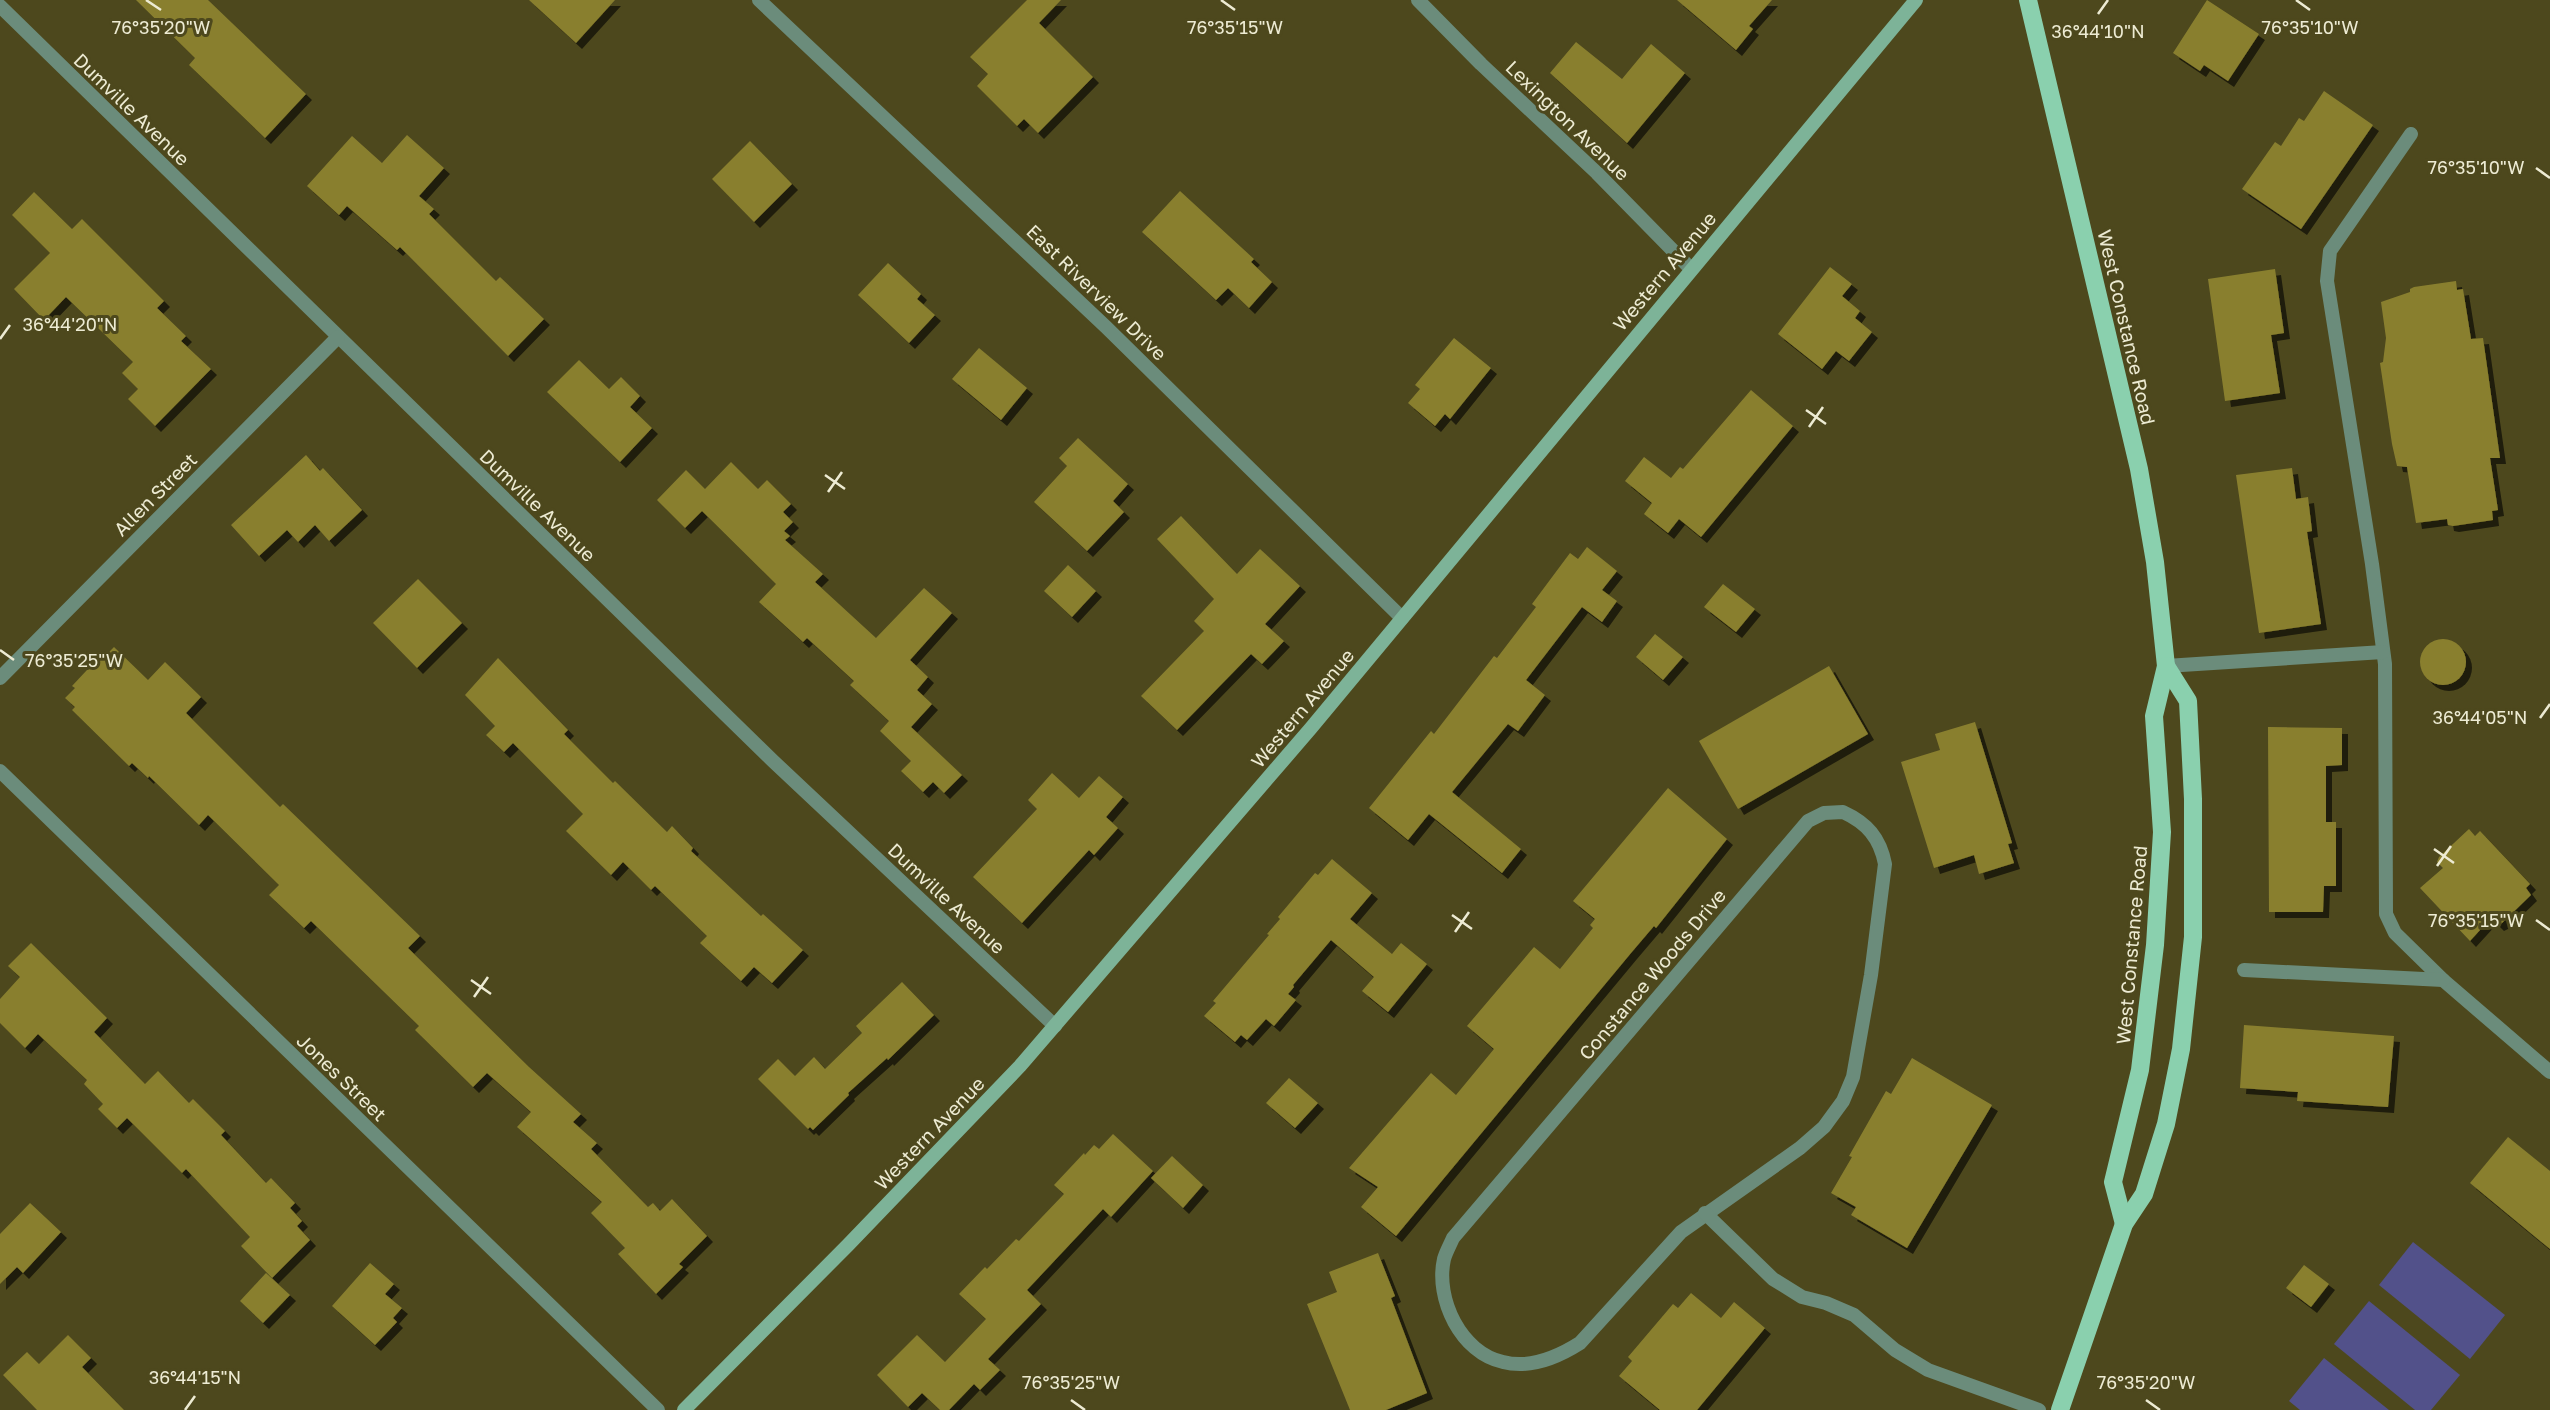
<svg xmlns="http://www.w3.org/2000/svg" width="2550" height="1410" font-family="'Golos Text',sans-serif">
  <style>
    .green { fill: #52518a }
    .building { fill: #897f2f; filter: url(#shadow) }
    .lines { fill: none; stroke-linecap: round; stroke-linejoin: round }
    .street { stroke: #6b8c7b; stroke-width: 14 }
    .secondary { stroke: #7db398; stroke-width: 14 }
    .primary { stroke: #8ad0ae; stroke-width: 18 }
    .ticks { fill: none; stroke: #edebd3; stroke-width: 2.5 }
    .labels { text-anchor: middle; dominant-baseline: central; stroke-width: 6; stroke-linejoin: round; paint-order: stroke }
    .street-label { font-size: 19px; fill: #edebd3; stroke: #4d481d }
    .ticks-label { font-size: 18px; text-anchor: middle; fill: #edebd3; stroke: #4d481d; stroke-width: 6; stroke-linejoin: round; paint-order: stroke }
  </style>
  <defs>
    <filter id="shadow"><feDropShadow dx="6" dy="6" stdDeviation="0" flood-color="#0009"/></filter>
  </defs>
  <rect width="100%" height="100%" fill="#4d481d"/>
  <g class="green">
    <path d="M2413 1242 2505 1315 2470 1359 2379 1285Z"/>
    <path d="M2369 1301 2460 1375 2431 1410H2415L2334 1344Z"/>
    <path d="M2324 1358 2389 1410H2300L2289 1401Z"/>
  </g>
  <g class="building">
    <path d="M136 0H208L306 94 265 138 189 65 195 58Z"/>
    <path d="M529 0H615L576 43Z"/>
    <path d="M1027 0H1061L1039 23 1093 77 1038 133 1024 119 1017 126 977 86 988 74 970 57Z"/>
    <path d="M1677 0H1772L1749 26 1753 29 1736 50Z"/>
    <path d="M2207 0 2259 34 2228 81 2204 65 2200 71 2173 53Z"/>
    <path d="M1576 42 1622 79 1651 44 1685 73 1627 143 1550 73Z"/>
    <path d="M2324 91 2373 125 2301 229 2242 189 2275 142 2281 146 2299 118 2304 121Z"/>
    <path d="M407 135 444 168 419 196 434 209 429 214 496 281 500 277 544 319 508 356 400 247 397 250 347 206 339 215 307 186 352 136 382 163Z"/>
    <path d="M750 141 792 184 754 222 712 179Z"/>
    <path d="M1180 191 1254 259 1251 262 1272 282 1249 308 1228 288 1216 300 1142 232Z"/>
    <path d="M34 192 72 229 82 219 164 301 157 308 186 336 181 341 211 369 155 426 128 399 138 389 122 373 133 362 66 297 44 320 14 289 50 253 12 215Z"/>
    <path d="M888 263 921 294 917 299 935 315 909 343 858 295Z"/>
    <path d="M1830 267 1852 284 1842 296 1860 311 1855 318 1872 332 1849 361 1836 351 1822 369 1778 334Z"/>
    <path d="M2275 269 2284 333 2271 335 2280 393 2225 401 2208 279Z"/>
    <path d="M2456 281 2457 290 2463 289 2471 339 2483 338 2500 458H2490L2498 510 2492 511 2493 520 2453 526 2448 525 2447 519 2416 523 2407 467 2397 466 2392 444 2380 363 2383 362 2386 338 2381 302 2410 292V289L2414 287Z"/>
    <path d="M1454 338 1491 368 1450 419 1445 414 1435 426 1408 403 1420 389 1415 385Z"/>
    <path d="M979 348 1027 388 1001 420 952 379Z"/>
    <path d="M579 360 609 389 621 377 640 396 630 407 652 428 620 462 547 392Z"/>
    <path d="M1751 390 1793 426 1701 537 1679 519 1668 533 1644 514 1652 503 1625 481 1644 457 1671 478 1680 467 1683 469Z"/>
    <path d="M1078 438 1128 484 1113 501 1124 512 1087 551 1034 502 1067 466 1059 458Z"/>
    <path d="M306 455 320 471 323 468 362 510 329 541 315 525 298 542 287 530 259 556 231 525Z"/>
    <path d="M731 462 758 489 767 480 791 504 783 512 793 522 784 531 790 536 785 540 823 574 815 582 876 638 924 588 952 613 910 660 928 677 917 690 932 704 911 727 962 775 944 793 933 782 923 792 901 771 911 761 880 731 889 721 850 685 854 681 807 638 803 642 759 602 776 584 702 511 685 528 657 500 686 470 705 489Z"/>
    <path d="M2292 468 2296 499 2308 497 2312 531 2307 532 2321 624 2259 633 2236 475Z"/>
    <path d="M1181 516 1237 574 1260 549 1300 586 1265 624 1284 641 1262 664 1251 654 1177 730 1141 696 1204 631 1194 621 1214 599 1157 539Z"/>
    <path d="M1587 547 1617 571 1602 590 1617 601 1602 622 1582 607 1526 680 1545 695 1518 731 1508 724 1452 792 1521 849 1502 873 1429 814 1408 840 1369 808 1431 731 1434 734 1494 656 1497 658 1536 607 1532 604 1570 553 1578 559Z"/>
    <path d="M1068 565 1096 591 1072 617 1044 591Z"/>
    <path d="M418 579 462 623 417 668 373 623Z"/>
    <path d="M1723 584 1755 609 1736 632 1704 607Z"/>
    <path d="M1655 634 1683 657 1663 680 1636 657Z"/>
    <circle cx="2443" cy="662" r="23"/>
    <path d="M114 647 148 680 165 662 201 697 186 713 280 807 283 804 420 936 408 948 529 1067 581 1114 573 1122 597 1143 591 1149 648 1207 653 1203 660 1211 672 1199 707 1236 679 1264 683 1267 656 1294 618 1254 625 1248 591 1213 602 1202 517 1127 531 1112 487 1073 473 1087 415 1030 419 1026 311 921 304 928 269 895 279 885 208 815 199 825 149 776 148 778 132 763 129 766 72 710 75 707 65 698 75 688 72 686 102 654 104 657Z"/>
    <path d="M498 658 568 730 564 734 613 783 615 781 667 832 672 826 693 848 691 851 761 916 763 914 803 950 772 983 754 967 741 981 700 943 707 936 655 886 651 890 623 862 611 875 566 831 583 814 513 743 504 752 486 735 495 726 465 695Z"/>
    <path d="M1829 666 1868 734 1738 809 1699 741Z"/>
    <path d="M1975 722 2012 843 2008 844 2014 863 1979 874 1974 855 1934 868 1901 762 1940 750 1935 734Z"/>
    <path d="M2268 727 2342 728V765L2326 766V822H2336V886H2324L2323 912H2269Z"/>
    <path d="M1052 773 1079 798 1099 776 1123 797 1106 817 1118 828 1094 855 1089 850 1022 923 973 877 1037 809 1028 800Z"/>
    <path d="M1668 788 1727 839 1656 928 1654 926 1631 953 1396 1236 1361 1207 1378 1187 1349 1168 1431 1073 1456 1095 1494 1049 1467 1026 1534 947 1560 969 1593 928 1590 925 1595 919 1573 901Z"/>
    <path d="M2469 829 2475 836 2480 831 2530 884 2526 888 2531 895 2502 923 2498 925 2491 918 2470 941 2420 888 2443 868 2437 862 2439 857Z"/>
    <path d="M1332 859 1372 893 1350 919 1392 954 1401 943 1427 964 1388 1012 1362 991 1374 977 1331 940 1293 985 1294 987 1288 994 1296 1000 1274 1026 1266 1019 1247 1040 1241 1035 1235 1042 1204 1016 1216 1003 1213 1001 1269 935 1267 934 1280 919 1278 917 1315 873 1318 875Z"/>
    <path d="M31 943 107 1018 94 1032 145 1084 158 1071 189 1103 193 1099 225 1131 221 1135 266 1183 271 1178 295 1203 290 1208 302 1221 297 1226 310 1240 272 1278 241 1246 250 1237 186 1169 182 1173 127 1118 117 1128 98 1109 103 1104 84 1084 87 1080 38 1034 25 1048 0 1023V999L20 977 8 966Z"/>
    <path d="M902 982 934 1015 888 1060 887 1058 848 1093 849 1095 813 1130 810 1127 808 1129 758 1079 778 1059 795 1076 814 1057 825 1069 862 1033 856 1026Z"/>
    <path d="M2244 1025 2394 1036 2388 1107 2297 1101 2298 1092 2240 1088Z"/>
    <path d="M1912 1058 1992 1105 1907 1248 1851 1215 1856 1207 1831 1193 1852 1157 1849 1156 1886 1091 1891 1094Z"/>
    <path d="M1289 1078 1318 1103 1295 1128 1266 1103Z"/>
    <path d="M1113 1134 1153 1171 1111 1217 1103 1209 1027 1290 1041 1304 988 1359 1000 1370 980 1390 974 1384 949 1410H940L922 1393 908 1407 877 1375 917 1335 945 1362 986 1319 959 1294 985 1267 987 1269 1016 1239 1019 1241 1064 1194 1054 1185 1084 1153 1085 1155 1094 1145 1099 1149Z"/>
    <path d="M2508 1137 2550 1171V1249L2470 1183Z"/>
    <path d="M1172 1156 1203 1185 1183 1208 1151 1178Z"/>
    <path d="M30 1203 61 1232 23 1273 17 1267 0 1284V1234Z"/>
    <path d="M1378 1253 1395 1296 1391 1298 1427 1393 1386 1410H1350L1307 1304 1337 1292 1329 1272Z"/>
    <path d="M370 1263 394 1284 385 1294 402 1308 393 1318 397 1322 375 1345 332 1306Z"/>
    <path d="M2304 1265 2329 1284 2311 1307 2286 1288Z"/>
    <path d="M266 1273 290 1295 263 1323 240 1301Z"/>
    <path d="M1691 1293 1721 1318 1734 1302 1765 1328 1697 1410H1660L1619 1376 1632 1361 1628 1357 1673 1304 1678 1308Z"/>
    <path d="M68 1335 91 1358 82 1367 124 1410H37L3 1375 27 1352 39 1364Z"/>
  </g>
  <g class="lines">
    <g class="street">
      <path d="M759 0 1106 327 1402 618"/>
      <path d="M1418 0 1481 64 1597 173 1691 269"/>
      <path d="M0 6 773 761 1055 1026"/>
      <path d="M2411 134 2330 251 2327 281 2372 564 2385 664 2386 914 2395 933 2443 980 2550 1072"/>
      <path d="M2166 666 2383 652"/>
      <path d="M0 678 338 337"/>
      <path d="M0 771 658 1410"/>
      <path d="M1843 812C1867 823 1880 838 1885 864L1871 975 1853 1077 1843 1101 1824 1127 1800 1148 1681 1232 1580 1343C1558 1357 1530 1369 1503 1362 1461 1353 1435 1299 1444 1259 1446 1252 1450 1245 1453 1238L1808 821 1824 813Z"/>
      <path d="M2244 970 2443 980"/>
      <path d="M1705 1213 1773 1279 1802 1297 1826 1303 1854 1315 1895 1350 1928 1370 2039 1410"/>
    </g>
    <path class="secondary" d="M684 1410 848 1245 1020 1066 1311 728 1916 0"/>
    <g class="primary">
      <path d="M2028 0 2139 469 2155 562 2166 666 2154 716 2162 832 2155 945 2140 1070 2113 1182 2124 1224"/>
      <path d="M2060 1410 2124 1224 2144 1194 2166 1124 2181 1049 2193 937V799L2188 701 2166 666"/>
    </g>
  </g>
  <path class="ticks" d="M146 0 161 10M1221 0 1235 10M2296 0 2310 10M2098 14 2108 0M2536 168 2550 178M0 339 10 325M1806 410 1826 424M1809 427 1823 407M825 475 845 489M828 492 842 472M0 650 14 660M2540 718 2550 704M2434 849 2454 863M2437 866 2451 846M1452 915 1472 929M2536 920 2550 930M1455 932 1469 912M471 980 491 994M474 997 488 977M1071 1400 1085 1410M2146 1400 2160 1410M185 1410 195 1396"/>
  <g class="labels">
    <g class="street-label">
      <text transform="translate(132 109) rotate(44)">Dumville Avenue</text>
      <text transform="translate(1568 120) rotate(44)">Lexington Avenue</text>
      <text transform="translate(1664 271) rotate(-50)">Western Avenue</text>
      <text transform="translate(1097 292) rotate(44)">East Riverview Drive</text>
      <text transform="translate(2127 327) rotate(77)">West Constance Road</text>
      <text transform="translate(155 494) rotate(-45)">Allen Street</text>
      <text transform="translate(538 505) rotate(44)">Dumville Avenue</text>
      <text transform="translate(1302 708) rotate(-50)">Western Avenue</text>
      <text transform="translate(947 898) rotate(43)">Dumville Avenue</text>
      <text transform="translate(2131 945) rotate(-85)">West Constance Road</text>
      <text transform="translate(1652 974) rotate(-50)">Constance Woods Drive</text>
      <text transform="translate(342 1077) rotate(44)">Jones Street</text>
      <text transform="translate(929 1133) rotate(-46)">Western Avenue</text>
    </g>
  </g>
  <g class="ticks-label">
    <text x="2310" y="34">76°35'10"W</text>
    <text x="161" y="34">76°35'20"W</text>
    <text x="1235" y="34">76°35'15"W</text>
    <text x="2098" y="38">36°44'10"N</text>
    <text x="2476" y="174">76°35'10"W</text>
    <text x="70" y="331">36°44'20"N</text>
    <text x="74" y="667">76°35'25"W</text>
    <text x="2480" y="724">36°44'05"N</text>
    <text x="2476" y="927">76°35'15"W</text>
    <text x="195" y="1384">36°44'15"N</text>
    <text x="1071" y="1389">76°35'25"W</text>
    <text x="2146" y="1389">76°35'20"W</text>
  </g>
</svg>
